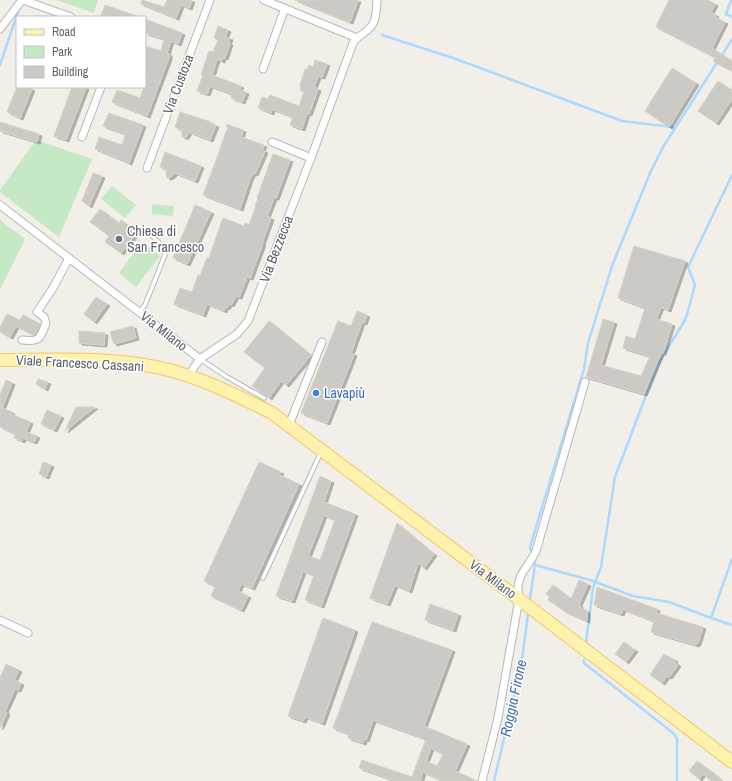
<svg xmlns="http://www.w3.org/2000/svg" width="732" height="781" font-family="'Archivo Narrow',sans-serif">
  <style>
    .green { fill: #c5e8c5 }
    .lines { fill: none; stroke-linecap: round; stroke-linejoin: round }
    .stream { stroke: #aadaff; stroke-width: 2.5 }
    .building { fill: #cccac5; stroke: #d6d1c6; fill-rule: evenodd; filter: url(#shadow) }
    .lane-casing { stroke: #b5b8bc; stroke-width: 5.5 }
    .street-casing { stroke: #b5b8bc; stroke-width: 9 }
    .primary-casing { stroke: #f2c960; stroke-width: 14 }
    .lane { stroke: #fff; stroke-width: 3.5 }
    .street { stroke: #fff; stroke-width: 7 }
    .primary { stroke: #fff2af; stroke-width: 12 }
    .worship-dot { fill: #6b7280; stroke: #fff; stroke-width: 1.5 }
    .shop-dot { fill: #3f7fe0; stroke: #fff; stroke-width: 1.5 }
    .labels { text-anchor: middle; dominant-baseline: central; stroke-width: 3; stroke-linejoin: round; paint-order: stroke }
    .street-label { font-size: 14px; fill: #5f6368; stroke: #fff }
    .worship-label { font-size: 14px; fill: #5b616d; stroke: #fff; text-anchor: start }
    .shop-label { font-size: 14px; fill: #366cbe; stroke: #fff; text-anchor: start }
    .water-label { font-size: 15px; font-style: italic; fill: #4174aa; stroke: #fff }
  </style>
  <defs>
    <filter id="shadow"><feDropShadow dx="3" dy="2" stdDeviation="0" flood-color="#0004"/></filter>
  </defs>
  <rect width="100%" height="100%" fill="#f1efe8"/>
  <g class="green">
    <path d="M57 0H98L94 13Z"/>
    <path d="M36 140 92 159 59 237 0 192V190Z"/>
    <path d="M112 186 136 205 125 218 101 199Z"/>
    <path d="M152 204 174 206 173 216 152 214Z"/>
    <path d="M0 220 25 239 0 290Z"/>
    <path d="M142 242 160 256 136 287 119 273Z"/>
  </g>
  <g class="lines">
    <g class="stream">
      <path d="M731 0 726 14 732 17"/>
      <path d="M382 35 456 59 622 121 673 127 674 130"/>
      <path d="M721 57 732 39"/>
      <path d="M0 65 20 6"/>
      <path d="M535 565 590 580 633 596 669 602 711 618 732 625"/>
      <path d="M530 599 535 565 530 547 584 369 588 343 612 266 650 173 663 147 718 61"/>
      <path d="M711 618 732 559"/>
      <path d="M586 642 593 588 601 567 615 477 648 390 660 361 685 320 688 311 695 285 688 267 732 175"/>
      <path d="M584 660V663L673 733 677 738V781"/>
      <path d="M494 781 521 667 528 614"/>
    </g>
  </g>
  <g class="building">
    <path d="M142 0 164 7 167 0H192L189 8 181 5 176 18 141 4Z"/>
    <path d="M295 0H358L350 22Z"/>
    <path d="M669 0H708L715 4 711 12 716 15 715 17 725 22 712 48 732 61V71L713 61 716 58 656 27Z"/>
    <path d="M105 5 137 16V17H105L101 16Z"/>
    <path d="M145 19 182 33 178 44 171 41 167 53 169 54V58L147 116 112 102 117 90 140 98 144 87H145L147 76H145V46L161 51 164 39 145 33Z"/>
    <path d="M218 26 228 30 225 37 230 38 228 43H230L225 58 223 57 222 61 217 59 212 75 241 86 239 90 246 92 242 102 231 98 232 94 210 86 207 94 197 91 203 75H201L209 51 213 52 218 40 214 38Z"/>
    <path d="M315 60 327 64 322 77 318 76 314 87 318 89 309 114 307 113 302 129 290 125 293 117 272 109 271 113 258 108 262 97 268 99 270 95 299 106 304 92 300 90 301 86 300 85 305 69 307 70 309 65 313 67Z"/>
    <path d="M672 68 696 83 669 127 645 111Z"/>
    <path d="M718 81 732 90V99L716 123 698 111Z"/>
    <path d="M17 87H26L32 89 20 118 7 112Z"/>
    <path d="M72 87H86L66 140 54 136Z"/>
    <path d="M180 112 211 122 210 124 216 125 210 140 189 132 186 137H182V130L175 127Z"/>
    <path d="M109 113 143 125 129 163 95 149 99 137 122 145 126 134 103 126Z"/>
    <path d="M0 122 39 134 37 142 0 131Z"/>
    <path d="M226 124 243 130 241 137 264 145 262 150 265 151 255 174 253 173 250 179 240 209 203 195 218 155 227 129 228 130Z"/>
    <path d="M165 152 201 166 195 181 175 173 171 177 167 178 166 174 167 170 160 167Z"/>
    <path d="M273 154 290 160 276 198H274L267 216 271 218 262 243H263L259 254 250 278 247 277 239 297 236 296 231 305 229 304 227 308 225 307 224 311 207 304 203 315 174 304 180 288 192 292 198 275 200 276 207 258H209L223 218 244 226 245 223 249 225 256 206 255 205 258 199 257 198Z"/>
    <path d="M93 173 102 176 89 206 82 201Z"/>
    <path d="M195 205 211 212 187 264 173 258Z"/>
    <path d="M100 209 119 223 121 220 137 232 121 253 105 242 109 236 90 222Z"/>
    <path d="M634 246 685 261 668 310 661 307 656 319 672 324 663 353H661L644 394 586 377 603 319 614 322 601 365 641 376 650 356 623 348 626 336 635 339 645 308 618 298Z"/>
    <path d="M96 297 107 304 94 322 84 314Z"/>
    <path d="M357 311 367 315 364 323 362 322 351 353 354 354 327 423 301 413 338 321 351 326Z"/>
    <path d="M7 314 20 320 23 315 40 324 35 334 34 335 16 326 10 337 0 332V327Z"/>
    <path d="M269 321 311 355 286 385 281 381 269 398 252 386 265 368 244 352Z"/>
    <path d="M133 326 136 338 114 344 110 332Z"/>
    <path d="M79 331 105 333 104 345 79 343Z"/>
    <path d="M38 379 48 382 45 389 36 384Z"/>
    <path d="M6 380 11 382 12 383 2 408 12 412 11 414 30 422 26 432 37 436 34 442 23 438 22 441 14 438 16 434 0 427V395Z"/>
    <path d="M76 407H95L65 431Z"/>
    <path d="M47 410 61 416 54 430 41 424Z"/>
    <path d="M43 462 51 465 46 477 39 474Z"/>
    <path d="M259 462 279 471 281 472 279 475 299 484 252 588 241 584 238 591 248 596 241 610 211 596 215 587 204 581Z"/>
    <path d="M320 476 331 481 324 502 355 514 321 606 305 600 314 575 303 571 292 601 276 596ZM324 515 335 520 320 560 308 556Z"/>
    <path d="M397 523 434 554 424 568 418 563 409 591 395 585 387 604 370 598Z"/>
    <path d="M579 580 588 584 579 604 580 605V607L587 611V621L566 612 548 600 550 597 546 594 553 585 571 599Z"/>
    <path d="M597 587 657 609 656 613 703 627 698 643 696 645 651 632 654 621 623 609 621 614 594 605Z"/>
    <path d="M430 604 458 614 453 630 425 620Z"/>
    <path d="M323 618 355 630 322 723 305 717 303 721 288 716Z"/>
    <path d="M372 622 452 650 424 726 467 744 455 771 477 781H443L423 772 420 781H396L359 768 362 760 412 777 426 739 373 720 366 740 364 739 363 743 348 738 349 734 333 728ZM431 748 443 754 437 766 426 761Z"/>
    <path d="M624 642 635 650 626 662 615 654Z"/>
    <path d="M664 654 675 660 674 661 678 665 669 677 667 676 662 683 650 675Z"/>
    <path d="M6 664 19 670 14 680 21 683 18 690 15 689 5 711 7 713 0 728V678Z"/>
    <path d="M697 761 712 772 722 781H711L703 774 699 779 689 771Z"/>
  </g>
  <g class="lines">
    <g class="lane-casing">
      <g id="lane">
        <path d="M139 312 145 305 165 255C163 246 159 242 152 236"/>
        <path d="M200 359 227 377 264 398"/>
        <path d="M263 578 321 452"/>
      </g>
    </g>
    <g class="street-casing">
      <g id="street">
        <path d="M23 0 71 17"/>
        <path d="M264 0 357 38C376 26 376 21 377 0"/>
        <path d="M0 29 22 0"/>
        <path d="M263 69 285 8"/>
        <path d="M82 137 101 87"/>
        <path d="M311 158 353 43 357 38"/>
        <path d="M147 168 210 0"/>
        <path d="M0 205 200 359"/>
        <path d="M22 340C40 342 40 339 46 323L44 317 37 312 53 288 69 258"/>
        <path d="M188 376 200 359 237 334 248 321 311 158 272 142"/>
        <path d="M289 425 322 342"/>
        <path d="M0 620 28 633"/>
        <path d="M482 781 498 718 519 599C514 575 527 570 536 551L585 382"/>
      </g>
    </g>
    <g class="primary-casing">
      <path id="primary" d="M0 360C57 360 118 356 173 371 208 381 240 397 272 413L519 599 732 762"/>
    </g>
    <use href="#lane" class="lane"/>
    <use href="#street" class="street"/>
    <use href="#primary" class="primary"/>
  </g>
  <circle class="worship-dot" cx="119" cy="239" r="4"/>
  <circle class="shop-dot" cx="316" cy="393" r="4"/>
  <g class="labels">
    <g class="street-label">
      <text transform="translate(178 84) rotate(-69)">Via Custoza</text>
      <text transform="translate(276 249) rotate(-69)">Via Bezzecca</text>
      <text transform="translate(164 331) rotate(38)">Via Milano</text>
      <text transform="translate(80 363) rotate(3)">Viale Francesco Cassani</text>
      <text transform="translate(493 579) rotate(37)">Via Milano</text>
    </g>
    <g class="worship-label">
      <text x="127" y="231">Chiesa di<tspan x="127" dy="16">San Francesco</tspan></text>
    </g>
    <g class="shop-label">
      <text x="324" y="393">Lavapiù</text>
    </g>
    <g class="water-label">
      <text transform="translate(513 698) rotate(-78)">Roggia Firone</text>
    </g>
  </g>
  <rect x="16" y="16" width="130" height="72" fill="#ffffff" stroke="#bfc1c3"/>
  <rect x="24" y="29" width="20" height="6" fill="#fff2af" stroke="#bfc1c3"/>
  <text x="52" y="36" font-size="12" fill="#5f6368">Road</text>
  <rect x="24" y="46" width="20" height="12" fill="#c5e8c5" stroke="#bfc1c3"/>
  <text x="52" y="56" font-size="12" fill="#5f6368">Park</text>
  <rect x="24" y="66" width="20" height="12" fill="#cccac5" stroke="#bfc1c3"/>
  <text x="52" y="76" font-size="12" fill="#5f6368">Building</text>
</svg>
